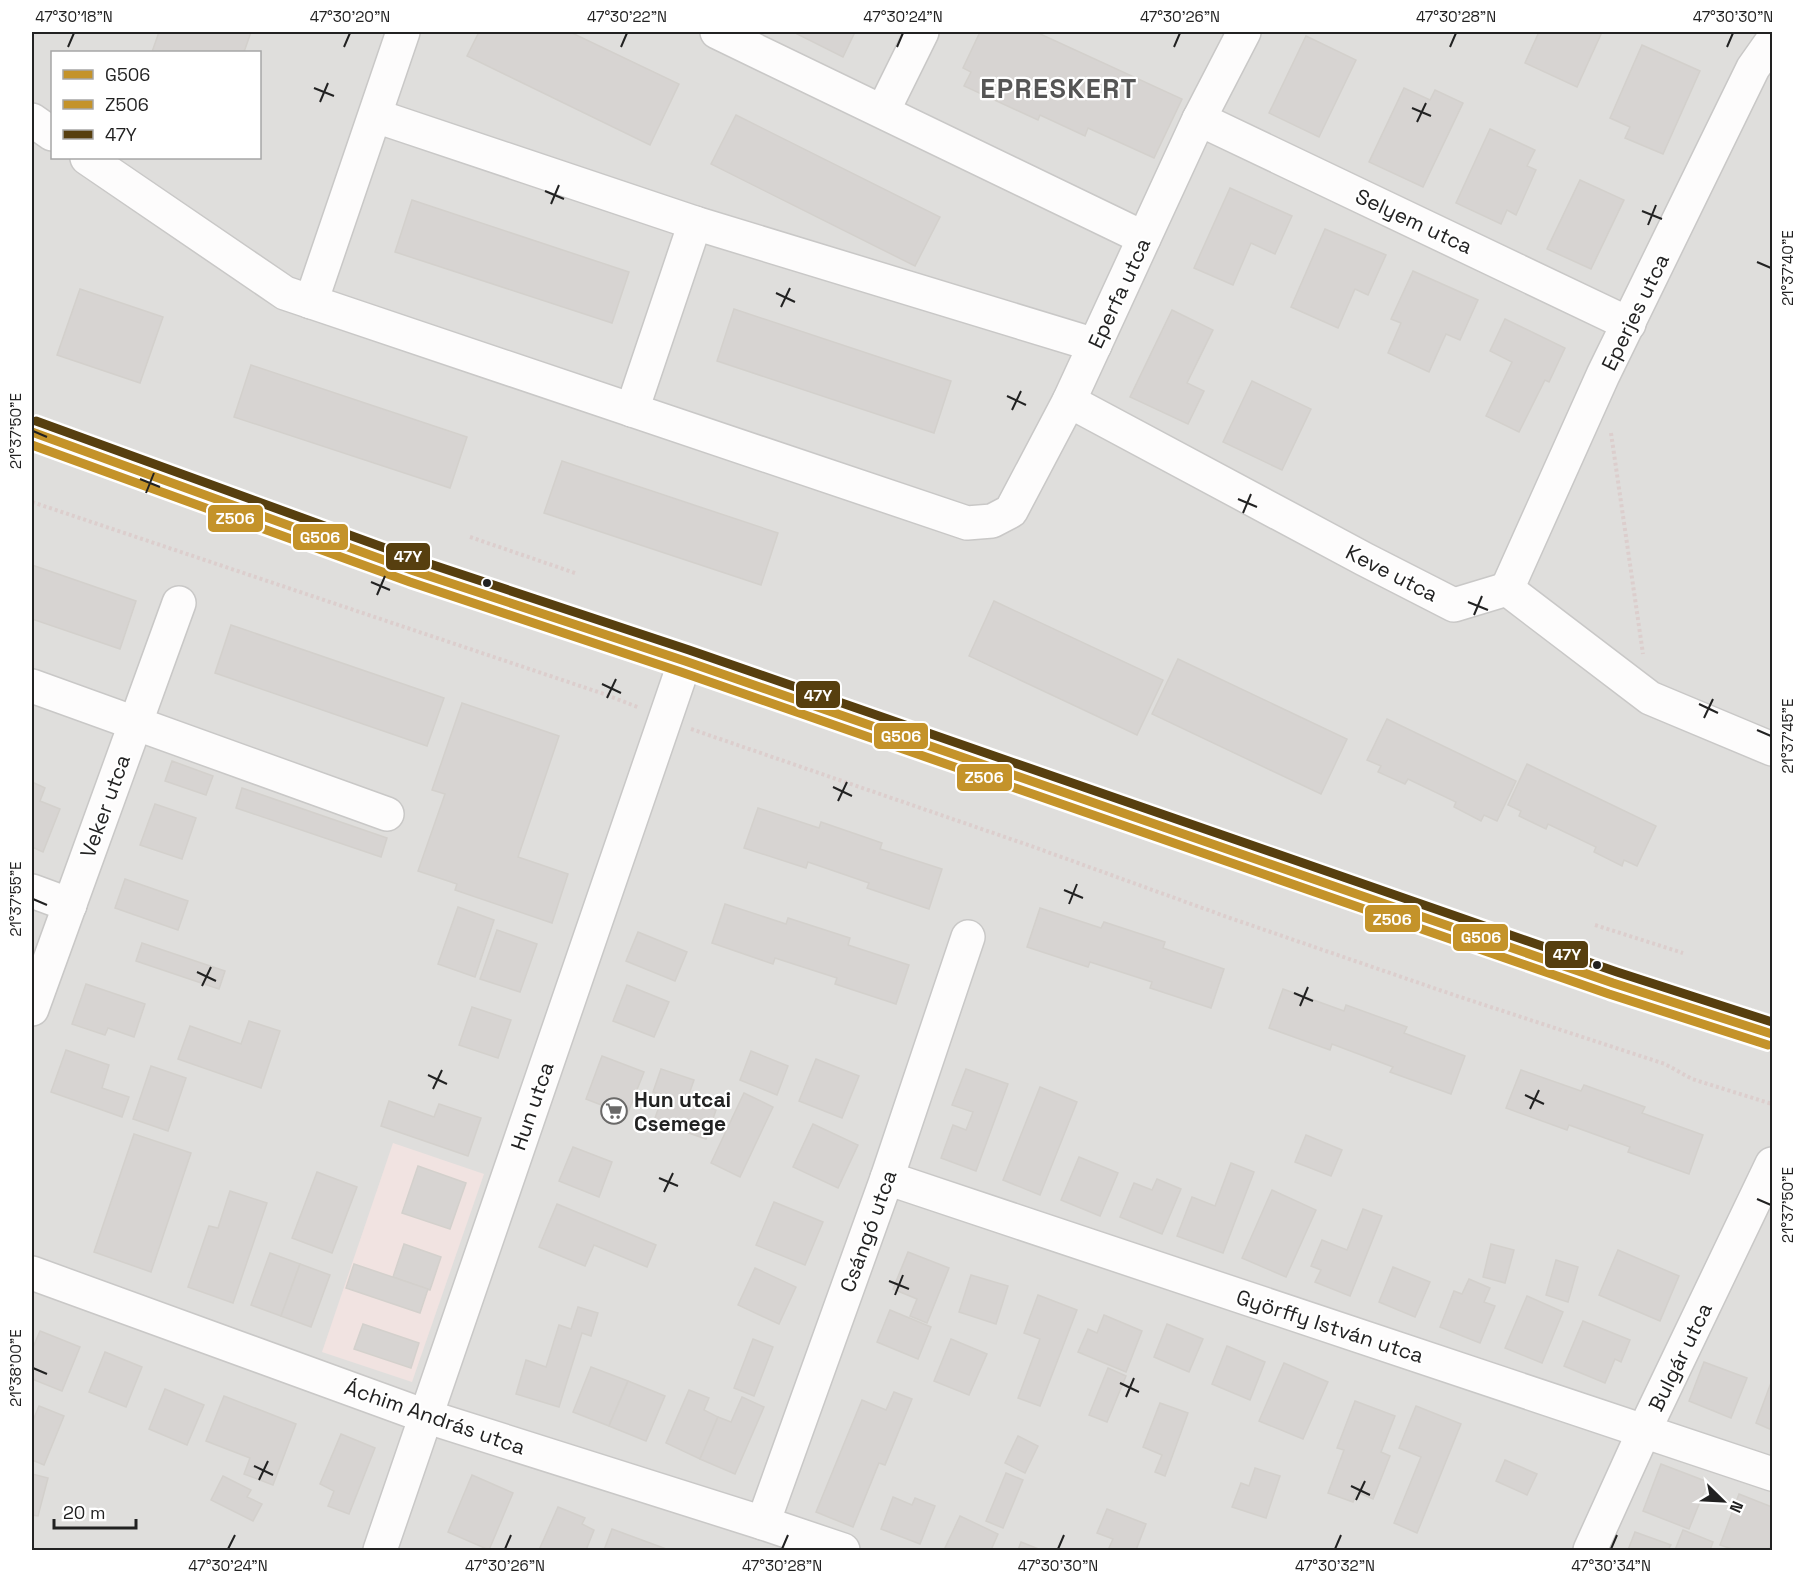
<svg xmlns="http://www.w3.org/2000/svg" width="1804" height="1582" font-family="'Space Grotesk',sans-serif">
  <style>
    .residential { fill: #dfdedc; fill-rule: evenodd }
    .commercial { fill: #f1e3e1 }
    .building { fill: #d7d4d2; stroke: #d3d0cc; stroke-width: 1.5 }
    .lines { fill: none; stroke-linecap: round; stroke-linejoin: round }
    .minor-casing { stroke: #c9c8c7; stroke-width: 36 }
    .major-casing { stroke: #a79c86; stroke-width: 36 }
    .path { stroke: #dccecd; stroke-width: 4; stroke-dasharray: 3 3; stroke-linecap: butt }
    .minor { stroke: #fdfcfc; stroke-width: 33 }
    .major { stroke: #f3ede7; stroke-width: 33 }
    .bus-1-casing { stroke: #fff; stroke-width: 14 }
    .bus-2-casing { stroke: #fff; stroke-width: 14 }
    .bus-3-casing { stroke: #fff; stroke-width: 14 }
    .bus-1 { stroke: #c4932a; stroke-width: 9 }
    .bus-2 { stroke: #c4932a; stroke-width: 9 }
    .bus-3 { stroke: #573f0f; stroke-width: 9 }
    .ticks { fill: none; stroke: #222; stroke-width: 2 }
    .bus-dot { fill: #222; stroke: #fff; stroke-width: 2 }
    .labels { text-anchor: middle; dominant-baseline: central; stroke-width: 4.5; stroke-linejoin: round; paint-order: stroke }
    .street-label { font-size: 21px; fill: #222; stroke: #fff }
    .poi-label { font-size: 21px; font-weight: bold; fill: #222; stroke: #fff; text-anchor: start }
    .district-label { font-size: 27px; font-weight: bold; letter-spacing: 1.5px; fill: #555; stroke: #fff }
    .line-badge { stroke: #fff; stroke-width: 2 }
    .badge-label { font-size: 16px; text-anchor: middle; font-weight: bold; fill: #fff }
    .neatline { fill: none; stroke: #222; stroke-width: 2 }
    .ticks-label { font-size: 15px; text-anchor: middle; fill: #222 }
  </style>
  <rect width="100%" height="100%" fill="#f0eeeb"/>
  <path class="residential" d="M32 32H1772V1550H32ZM52 52H260V158H52Z"/>
  <path class="commercial" d="M393 1143 484 1174 412 1382 322 1352Z"/>
  <g class="building">
    <path d="M159 32H251L244 52H152Z"/>
    <path d="M479 32H570L679 84 650 145 467 56Z"/>
    <path d="M798 32H855L843 57 797 34Z"/>
    <path d="M980 32H1036L1182 99 1154 158 1088 128 1085 136 1040 115 1038 120 964 86 971 72 963 68Z"/>
    <path d="M1539 32H1602L1577 87 1525 63Z"/>
    <path d="M1306 36 1356 60 1319 137 1269 113Z"/>
    <path d="M1642 45 1700 71 1663 154 1625 138 1630 127 1610 118Z"/>
    <path d="M1404 88 1430 100 1435 90 1463 103 1423 187 1369 162Z"/>
    <path d="M736 115 940 217 915 266 711 164Z"/>
    <path d="M1490 129 1535 150 1527 166 1536 170 1516 215 1507 210 1501 224 1456 203Z"/>
    <path d="M1580 180 1624 200 1591 269 1547 249Z"/>
    <path d="M1230 188 1292 216 1275 254 1251 243 1233 285 1194 268Z"/>
    <path d="M412 200 629 272 612 323 395 252Z"/>
    <path d="M1325 229 1386 255 1368 295 1355 289 1338 328 1291 307Z"/>
    <path d="M1413 271 1478 300 1460 340 1446 334 1429 372 1388 353 1401 323 1391 319Z"/>
    <path d="M80 289 163 317 140 383 57 355Z"/>
    <path d="M734 309 951 381 934 433 717 361Z"/>
    <path d="M1172 310 1213 330 1187 383 1204 391 1188 424 1130 397Z"/>
    <path d="M1505 319 1565 348 1549 382 1545 380 1519 432 1486 416 1512 362 1490 351Z"/>
    <path d="M251 365 467 437 450 488 234 417Z"/>
    <path d="M1252 381 1311 409 1282 470 1223 442Z"/>
    <path d="M562 461 778 533 761 585 544 513Z"/>
    <path d="M32 565 136 601 120 649 32 619Z"/>
    <path d="M994 601 1163 680 1137 735 969 656Z"/>
    <path d="M231 625 444 698 427 746 215 673Z"/>
    <path d="M1178 659 1347 739 1321 794 1152 714Z"/>
    <path d="M462 703 559 736 518 857 568 874 552 923 455 890 457 884 418 871 445 794 432 790Z"/>
    <path d="M1387 719 1516 781 1497 821 1484 815 1481 821 1454 807 1456 802 1408 779 1405 784 1378 772 1381 766 1367 760Z"/>
    <path d="M172 761 213 776 206 795 165 781Z"/>
    <path d="M1527 764 1656 826 1637 866 1624 860 1622 866 1594 852 1596 847 1548 824 1546 829 1519 816 1521 811 1508 805Z"/>
    <path d="M32 782 45 788 40 801 60 809 43 852 32 847Z"/>
    <path d="M242 788 387 838 381 857 236 808Z"/>
    <path d="M155 804 196 818 182 859 140 845Z"/>
    <path d="M758 808 819 828 821 822 882 843 880 849 942 869 929 909 867 888 869 883 808 862 806 868 744 848Z"/>
    <path d="M125 879 188 901 178 930 115 908Z"/>
    <path d="M725 904 786 924 788 918 850 938 848 945 909 965 896 1004 835 984 837 978 775 958 773 964 712 943Z"/>
    <path d="M458 907 494 920 475 977 438 964Z"/>
    <path d="M1040 908 1101 928 1104 922 1165 942 1163 948 1224 969 1211 1008 1150 988 1152 982 1090 962 1088 967 1027 947Z"/>
    <path d="M497 930 537 944 520 992 480 979Z"/>
    <path d="M638 932 687 952 675 981 626 961Z"/>
    <path d="M142 943 225 971 219 989 136 961Z"/>
    <path d="M86 984 145 1004 134 1037 108 1028 105 1035 72 1024Z"/>
    <path d="M627 985 669 1002 654 1037 613 1021Z"/>
    <path d="M1283 989 1344 1011 1346 1005 1407 1027 1404 1033 1465 1056 1451 1094 1390 1072 1393 1067 1332 1044 1330 1050 1269 1028Z"/>
    <path d="M472 1007 511 1020 498 1058 459 1045Z"/>
    <path d="M249 1021 280 1031 261 1088 178 1059 190 1026 241 1044Z"/>
    <path d="M66 1050 109 1065 102 1088 129 1097 122 1117 51 1092Z"/>
    <path d="M751 1051 788 1066 777 1095 740 1080Z"/>
    <path d="M602 1056 644 1072 627 1115 586 1099Z"/>
    <path d="M816 1059 859 1076 842 1118 799 1101Z"/>
    <path d="M151 1066 186 1078 168 1131 133 1119Z"/>
    <path d="M661 1069 694 1080 687 1100 716 1110 706 1139 654 1121 663 1095 653 1092Z"/>
    <path d="M966 1069 1008 1084 976 1171 941 1158 953 1125 966 1130 973 1112 952 1105Z"/>
    <path d="M1521 1070 1581 1091 1584 1085 1645 1107 1642 1113 1703 1135 1689 1174 1628 1152 1630 1147 1569 1125 1567 1130 1506 1108Z"/>
    <path d="M1040 1087 1077 1102 1040 1195 1003 1180Z"/>
    <path d="M744 1093 773 1107 740 1177 711 1163Z"/>
    <path d="M389 1101 434 1117 439 1104 481 1118 468 1156 381 1126Z"/>
    <path d="M813 1124 858 1145 838 1188 793 1167Z"/>
    <path d="M134 1134 191 1153 151 1272 94 1252Z"/>
    <path d="M1306 1135 1342 1150 1331 1176 1295 1162Z"/>
    <path d="M573 1147 612 1162 599 1197 559 1181Z"/>
    <path d="M1079 1157 1118 1173 1100 1216 1061 1200Z"/>
    <path d="M1231 1163 1254 1172 1223 1253 1177 1236 1192 1197 1215 1206Z"/>
    <path d="M418 1166 466 1183 450 1229 402 1213Z"/>
    <path d="M317 1172 357 1187 332 1253 292 1238Z"/>
    <path d="M1157 1179 1181 1189 1162 1234 1120 1217 1134 1183 1152 1190Z"/>
    <path d="M1272 1190 1316 1210 1286 1277 1242 1258Z"/>
    <path d="M230 1191 267 1203 233 1303 188 1287 209 1226 218 1228Z"/>
    <path d="M774 1202 823 1222 805 1265 756 1245Z"/>
    <path d="M557 1204 656 1245 647 1267 594 1245 585 1266 539 1247Z"/>
    <path d="M1363 1209 1382 1216 1350 1296 1315 1282 1321 1270 1311 1266 1322 1240 1347 1250Z"/>
    <path d="M404 1244 441 1257 430 1290 393 1277Z"/>
    <path d="M1491 1244 1514 1250 1505 1283 1483 1277Z"/>
    <path d="M1618 1250 1679 1276 1660 1321 1599 1295Z"/>
    <path d="M908 1252 949 1268 927 1323 910 1316 917 1299 893 1289Z"/>
    <path d="M270 1253 300 1264 281 1316 251 1305Z"/>
    <path d="M1556 1260 1578 1267 1568 1302 1546 1295Z"/>
    <path d="M300 1264 330 1275 311 1327 281 1316Z"/>
    <path d="M354 1264 428 1289 420 1313 346 1288Z"/>
    <path d="M1393 1267 1430 1282 1415 1317 1379 1302Z"/>
    <path d="M755 1268 796 1287 779 1324 738 1305Z"/>
    <path d="M971 1275 1008 1286 996 1324 959 1312Z"/>
    <path d="M1469 1279 1490 1288 1484 1302 1495 1306 1480 1343 1440 1327 1454 1291 1462 1294Z"/>
    <path d="M1038 1295 1077 1310 1040 1406 1018 1398 1040 1339 1024 1333Z"/>
    <path d="M1527 1296 1563 1312 1542 1363 1505 1348Z"/>
    <path d="M578 1307 598 1313 591 1336 582 1333 559 1407 516 1394 526 1360 546 1367 559 1325 571 1329Z"/>
    <path d="M890 1310 931 1327 918 1359 877 1342Z"/>
    <path d="M1104 1315 1142 1331 1126 1372 1078 1352 1088 1329 1097 1333Z"/>
    <path d="M1583 1321 1630 1340 1621 1362 1615 1359 1605 1383 1564 1366Z"/>
    <path d="M363 1324 419 1343 411 1368 354 1349Z"/>
    <path d="M1167 1324 1203 1339 1189 1372 1154 1357Z"/>
    <path d="M40 1331 80 1347 62 1391 32 1379V1350Z"/>
    <path d="M753 1339 773 1347 754 1396 734 1388Z"/>
    <path d="M951 1339 987 1354 969 1395 934 1381Z"/>
    <path d="M1227 1346 1265 1362 1250 1400 1212 1384Z"/>
    <path d="M105 1352 142 1367 126 1407 89 1392Z"/>
    <path d="M1704 1362 1747 1378 1731 1418 1689 1401Z"/>
    <path d="M1284 1363 1328 1382 1303 1439 1259 1421Z"/>
    <path d="M591 1367 628 1381 609 1426 573 1412Z"/>
    <path d="M1108 1368 1126 1376 1107 1422 1089 1415Z"/>
    <path d="M1772 1380V1430L1756 1423Z"/>
    <path d="M628 1381 665 1396 646 1441 609 1426Z"/>
    <path d="M165 1389 204 1405 187 1445 149 1429Z"/>
    <path d="M689 1390 709 1398 704 1410 718 1417 700 1459 666 1443Z"/>
    <path d="M894 1392 912 1399 885 1465 879 1463 853 1527 816 1512 862 1400 886 1410Z"/>
    <path d="M224 1396 296 1424 273 1485 244 1474 250 1458 206 1441Z"/>
    <path d="M742 1397 764 1407 735 1474 700 1459 718 1417 731 1422Z"/>
    <path d="M1355 1401 1395 1416 1381 1452 1390 1456 1373 1499 1357 1492 1353 1502 1328 1493 1344 1450 1337 1448Z"/>
    <path d="M1160 1403 1188 1413 1165 1476 1155 1472 1162 1455 1143 1447Z"/>
    <path d="M39 1406 64 1416 44 1465 32 1460V1423Z"/>
    <path d="M1416 1406 1461 1424 1417 1533 1394 1523 1421 1457 1399 1448Z"/>
    <path d="M341 1434 375 1448 349 1514 328 1506 334 1491 320 1484Z"/>
    <path d="M1018 1436 1038 1446 1025 1473 1005 1463Z"/>
    <path d="M1505 1460 1537 1474 1527 1495 1496 1481Z"/>
    <path d="M1661 1464 1708 1482 1689 1529 1643 1511Z"/>
    <path d="M1255 1468 1280 1476 1266 1518 1232 1507 1241 1483 1249 1486Z"/>
    <path d="M1006 1473 1023 1480 1003 1528 986 1521Z"/>
    <path d="M32 1474 48 1478 38 1516 32 1515Z"/>
    <path d="M472 1475 513 1493 489 1550 448 1532Z"/>
    <path d="M223 1476 251 1490 247 1497 262 1504 253 1521 211 1500Z"/>
    <path d="M1739 1494 1772 1507V1540L1769 1550H1735L1720 1545Z"/>
    <path d="M893 1497 912 1505 915 1498 935 1506 920 1544 881 1529Z"/>
    <path d="M558 1507 585 1518 582 1524 594 1530 586 1550H539Z"/>
    <path d="M1107 1509 1146 1524 1136 1550H1108L1113 1539 1097 1533Z"/>
    <path d="M960 1516 998 1534 991 1550H944Z"/>
    <path d="M612 1529 669 1550H604Z"/>
    <path d="M1683 1530 1713 1542 1710 1550H1675Z"/>
    <path d="M1635 1532 1671 1545 1668 1550H1628Z"/>
    <path d="M1021 1542 1041 1550H1018Z"/>
  </g>
  <g class="lines">
    <g class="minor-casing">
      <g id="minor">
        <path d="M717 32 1144 238"/>
        <path d="M883 111 922 32"/>
        <path d="M376 116 695 223 1095 345"/>
        <path d="M1199 119 1629 324"/>
        <path d="M32 120 52 134"/>
        <path d="M87 158 285 293 967 523 992 521 1011 511 1069 401 1199 119 1244 32"/>
        <path d="M311 302 403 32"/>
        <path d="M1069 401 1364 559 1454 605 1507 589 1650 698 1772 749"/>
        <path d="M632 410 695 223"/>
        <path d="M1507 589 1603 375 1753 68 1772 41"/>
        <path d="M32 686 387 814"/>
        <path d="M32 891 70 905"/>
        <path d="M32 1009 179 603"/>
        <path d="M887 1178 1772 1474"/>
        <path d="M32 1273 425 1416 763 1523 843 1550"/>
        <path d="M763 1523 887 1178 968 937"/>
        <path d="M380 1550 685 661"/>
        <path d="M1590 1550 1644 1431 1772 1164"/>
      </g>
    </g>
    <g class="major-casing">
      <path id="major" d="M32 432 414 571 685 661 1613 983 1772 1034"/>
    </g>
    <g class="path">
      <path d="M1611 433 1643 654"/>
      <path d="M32 502 604 694 640 708"/>
      <path d="M470 537 575 573"/>
      <path d="M691 729 1031 846 1230 918 1454 995 1665 1064 1692 1079 1772 1104"/>
      <path d="M1595 925 1683 953"/>
    </g>
    <use href="#minor" class="minor"/>
    <use href="#major" class="major"/>
    <g class="bus-1-casing">
      <path id="bus-1" d="M32 432 414 571 685 661 1613 983 1772 1034"/>
    </g>
    <g class="bus-2-casing">
      <path id="bus-2" d="M32 445 410 582 681 672 1609 994 1768 1045"/>
    </g>
    <g class="bus-3-casing">
      <path id="bus-3" d="M36 421 418 560 689 650 1617 972 1772 1022"/>
    </g>
    <use href="#bus-1" class="bus-1"/>
    <use href="#bus-2" class="bus-2"/>
    <use href="#bus-3" class="bus-3"/>
  </g>
  <path class="ticks" d="M68 47 74 33M344 47 350 33M621 47 627 33M897 47 903 33M1174 47 1180 33M1450 47 1456 33M1727 47 1733 33M314 88 334 96M320 102 328 83M1412 108 1431 116M1417 122 1426 103M545 191 564 199M551 204 559 185M1642 211 1662 219M1648 225 1656 205M1757 262 1771 268M776 293 795 302M781 307 790 288M1007 396 1026 405M1012 410 1021 391M33 431 47 437M140 479 160 487M146 493 154 473M1238 499 1257 507M1243 513 1251 494M371 582 390 590M377 595 385 576M1468 602 1488 610M1474 615 1482 596M602 684 621 693M607 698 616 679M1699 704 1718 713M1704 718 1713 699M1757 730 1771 736M833 787 852 796M838 801 847 782M1064 890 1083 898M33 899 47 905M1069 904 1077 884M197 972 216 981M202 986 211 967M1294 993 1313 1001M1300 1006 1308 987M428 1075 447 1084M433 1089 442 1070M1525 1095 1544 1104M1530 1109 1539 1090M659 1178 678 1186M664 1192 673 1173M1757 1199 1771 1205M889 1281 909 1289M895 1295 903 1275M33 1368 47 1374M1120 1383 1139 1392M1126 1397 1134 1378M254 1466 273 1475M259 1480 268 1461M1351 1486 1370 1495M1356 1500 1365 1481M228 1549 235 1535M505 1549 511 1535M782 1549 788 1535M1058 1549 1064 1535M1335 1549 1341 1535M1611 1549 1617 1535"/>
  <defs>
    <g id="supermarket-ring" transform="scale(1.35)"><circle r="9.5" fill="#fff" stroke="#6a6968" stroke-width="1.5"/><path d="M-6-5.5h2.5l.6 2H6L4.5 2H-2.5L-4.4-4H-6ZM-1.5 3.2a1.3 1.3 0 1 0 .1 0ZM3 3.2a1.3 1.3 0 1 0 .1 0Z" fill="#6a6968"/></g>
  </defs>
  <g fill-rule="evenodd">
    <use href="#supermarket-ring" x="614" y="1111"/>
  </g>
  <g class="bus-dot">
    <circle cx="487" cy="583" r="5"/>
    <circle cx="1597" cy="965" r="5"/>
  </g>
  <g class="labels">
    <g class="street-label">
      <text transform="translate(1414 221) rotate(25)">Selyem utca</text>
      <text transform="translate(1119 293) rotate(-65)">Eperfa utca</text>
      <text transform="translate(1635 312) rotate(-64)">Eperjes utca</text>
      <text transform="translate(1392 573) rotate(27)">Keve utca</text>
      <text transform="translate(105 806) rotate(-70)">Veker utca</text>
      <text transform="translate(532 1106) rotate(-71)">Hun utca</text>
      <text transform="translate(868 1231) rotate(-70)">Csángó utca</text>
      <text transform="translate(1330 1326) rotate(18)">Györffy István utca</text>
      <text transform="translate(1680 1357) rotate(-64)">Bulgár utca</text>
      <text transform="translate(435 1417) rotate(19)">Áchim András utca</text>
    </g>
    <g class="poi-label">
      <text x="634" y="1099">Hun utcai<tspan x="634" dy="24">Csemege</tspan></text>
    </g>
    <g class="district-label">
      <text x="1059" y="88">EPRESKERT</text>
    </g>
  </g>
  <g class="line-badge">
    <rect x="207" y="504" width="57" height="29" rx="6" fill="#c4932a"/>
    <rect x="292" y="523" width="57" height="28" rx="6" fill="#c4932a"/>
    <rect x="385" y="542" width="46" height="29" rx="6" fill="#573f0f"/>
    <rect x="795" y="680" width="46" height="29" rx="6" fill="#573f0f"/>
    <rect x="873" y="722" width="56" height="28" rx="6" fill="#c4932a"/>
    <rect x="956" y="763" width="57" height="29" rx="6" fill="#c4932a"/>
    <rect x="1364" y="904" width="57" height="29" rx="6" fill="#c4932a"/>
    <rect x="1452" y="923" width="57" height="29" rx="6" fill="#c4932a"/>
    <rect x="1544" y="940" width="45" height="29" rx="6" fill="#573f0f"/>
  </g>
  <g class="badge-label">
    <text x="235" y="524">Z506</text>
    <text x="320" y="543">G506</text>
    <text x="408" y="562">47Y</text>
    <text x="818" y="701">47Y</text>
    <text x="901" y="742">G506</text>
    <text x="984" y="783">Z506</text>
    <text x="1392" y="925">Z506</text>
    <text x="1481" y="943">G506</text>
    <text x="1567" y="960">47Y</text>
  </g>
  <rect width="1804" height="1582" fill="none" stroke="#ffffff" stroke-width="66"/>
  <rect x="51" y="51" width="210" height="108" fill="#ffffff" stroke="#a7a7a7" stroke-width="1.5"/>
  <rect x="63" y="70" width="30" height="9" fill="#c4932a" stroke="#a7a7a7" stroke-width="1.5"/>
  <text x="105" y="81" font-size="18" fill="#222222">G506</text>
  <rect x="63" y="100" width="30" height="9" fill="#c4932a" stroke="#a7a7a7" stroke-width="1.5"/>
  <text x="105" y="111" font-size="18" fill="#222222">Z506</text>
  <rect x="63" y="130" width="30" height="9" fill="#573f0f" stroke="#a7a7a7" stroke-width="1.5"/>
  <text x="105" y="141" font-size="18" fill="#222222">47Y</text>
  <g transform="translate(1723 1501) rotate(114)" stroke="#ffffff" stroke-width="4.5" paint-order="stroke">
  <path d="M0-4.5L10 22L0 15L-10 22Z" fill="#222222"/>
  <text y="-9" font-size="16" font-weight="bold" text-anchor="middle" fill="#222222">N</text>
  </g>
  <path d="M54 1519v9h82v-9" fill="none" stroke="#222222" stroke-width="3"/>
  <text x="63" y="1519" font-size="18" fill="#222222" stroke="#ffffff" stroke-width="4.5" paint-order="stroke">20 m</text>
  <rect x="33" y="33" width="1738" height="1516" class="neatline"/>
  <g class="ticks-label">
    <text x="74" y="22">47°30'18"N</text>
    <text x="350" y="22">47°30'20"N</text>
    <text x="627" y="22">47°30'22"N</text>
    <text x="903" y="22">47°30'24"N</text>
    <text x="1180" y="22">47°30'26"N</text>
    <text x="1456" y="22">47°30'28"N</text>
    <text x="1733" y="22">47°30'30"N</text>
    <text transform="translate(1788 268) rotate(-90)" y="5">21°37'40"E</text>
    <text transform="translate(16 431) rotate(-90)" y="5">21°37'50"E</text>
    <text transform="translate(1788 736) rotate(-90)" y="5">21°37'45"E</text>
    <text transform="translate(16 899) rotate(-90)" y="5">21°37'55"E</text>
    <text transform="translate(1788 1205) rotate(-90)" y="5">21°37'50"E</text>
    <text transform="translate(16 1368) rotate(-90)" y="5">21°38'00"E</text>
    <text x="228" y="1571">47°30'24"N</text>
    <text x="505" y="1571">47°30'26"N</text>
    <text x="782" y="1571">47°30'28"N</text>
    <text x="1058" y="1571">47°30'30"N</text>
    <text x="1335" y="1571">47°30'32"N</text>
    <text x="1611" y="1571">47°30'34"N</text>
  </g>
</svg>
